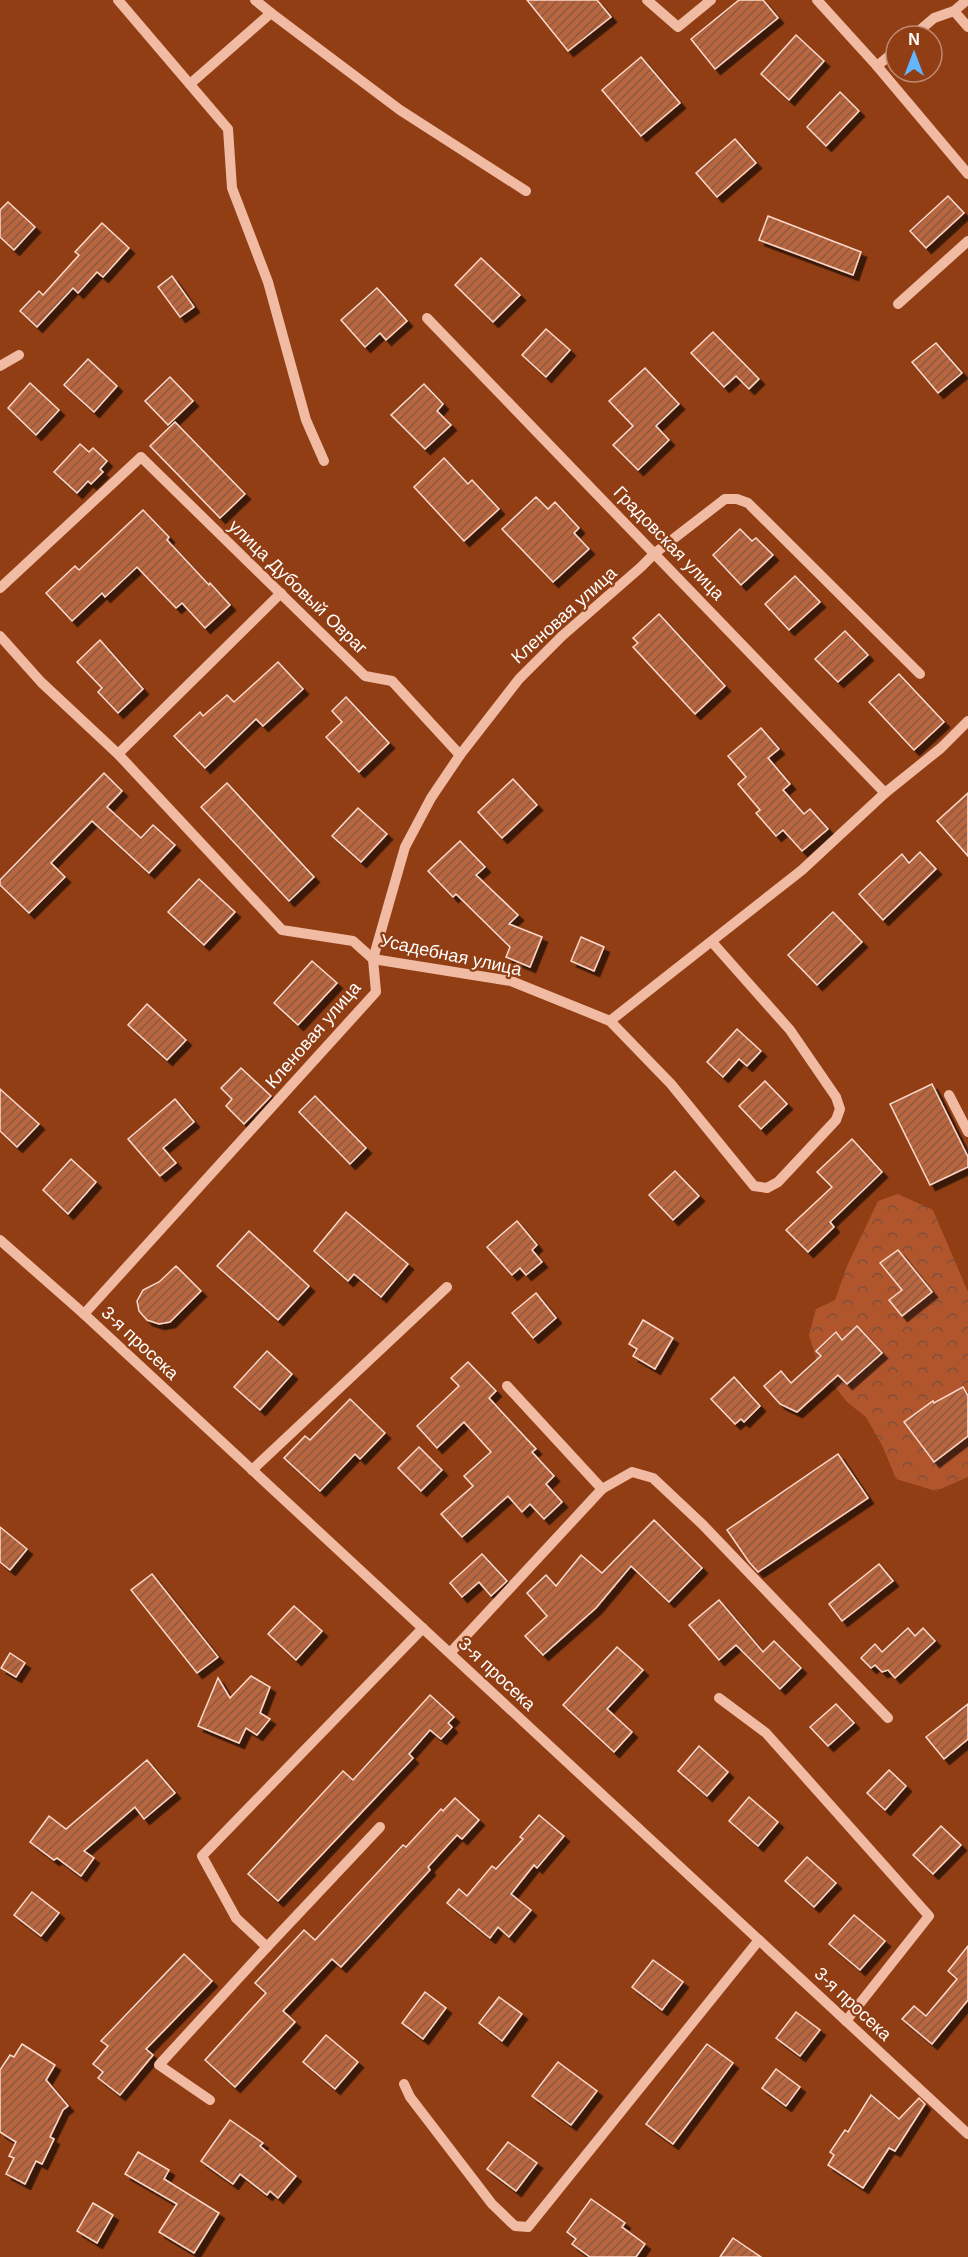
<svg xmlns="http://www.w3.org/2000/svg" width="968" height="2257" font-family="Helvetica,sans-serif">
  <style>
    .forest { fill: url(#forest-crowns) }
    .building { fill: url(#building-hatch); stroke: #fcd9ca; stroke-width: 1.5; filter: url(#shadow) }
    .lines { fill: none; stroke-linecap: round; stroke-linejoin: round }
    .minor { stroke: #f1bba3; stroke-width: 10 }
    .labels { text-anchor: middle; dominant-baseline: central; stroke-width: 4.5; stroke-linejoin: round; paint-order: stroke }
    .street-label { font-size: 18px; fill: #fff; stroke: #913e15 }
  </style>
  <defs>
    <pattern id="forest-crowns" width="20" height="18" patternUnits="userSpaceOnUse" patternTransform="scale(1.5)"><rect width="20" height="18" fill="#b1552c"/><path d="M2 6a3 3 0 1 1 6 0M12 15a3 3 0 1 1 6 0" fill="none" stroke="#7e503c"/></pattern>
    <pattern id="building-hatch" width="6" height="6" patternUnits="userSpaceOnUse" patternTransform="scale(1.5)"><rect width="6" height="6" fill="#b9653e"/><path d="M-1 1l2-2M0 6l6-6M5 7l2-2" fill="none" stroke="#885a44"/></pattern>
    <filter id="shadow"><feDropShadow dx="5.5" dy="5.5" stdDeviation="0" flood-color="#0009"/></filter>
  </defs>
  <rect width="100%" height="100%" fill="#913e15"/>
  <path class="forest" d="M898 1194 933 1210 968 1292V1477L936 1491 896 1479 883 1447 866 1417 847 1402 818 1365 809 1335 816 1309 835 1300 847 1266 878 1201Z"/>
  <g class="building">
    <path d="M527 0H597L611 17 568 51Z"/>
    <path d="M739 0H763L778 18 715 69 691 39Z"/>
    <path d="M796 35 824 61 789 100 761 74Z"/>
    <path d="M641 57 680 103 641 136 602 90Z"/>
    <path d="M840 92 859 111 826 146 807 127Z"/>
    <path d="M735 139 756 163 717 197 696 173Z"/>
    <path d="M948 196 964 213 926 248 910 231Z"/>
    <path d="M8 202 35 227 14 250 0 237V210Z"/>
    <path d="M768 216 861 252 853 275 759 240Z"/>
    <path d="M102 223 129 248 103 277 97 272 78 293 73 288 37 327 20 311 39 291 43 295 79 255 75 252Z"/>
    <path d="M481 258 520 295 493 322 455 285Z"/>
    <path d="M172 276 194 307 180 317 158 287Z"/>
    <path d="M377 288 407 321 386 340 380 333 365 347 341 320Z"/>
    <path d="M546 329 570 350 546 377 522 355Z"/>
    <path d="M713 332 759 379 749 389 736 376 724 387 691 353Z"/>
    <path d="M936 343 962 373 938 393 912 362Z"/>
    <path d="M88 359 117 386 94 412 64 385Z"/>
    <path d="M645 368 679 404 656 426 669 440 638 470 613 445 633 426 609 401Z"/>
    <path d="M170 377 193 401 168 425 145 401Z"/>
    <path d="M30 383 59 410 36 435 8 408Z"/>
    <path d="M424 384 443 404 437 411 451 425 425 449 391 415Z"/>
    <path d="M175 422 245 494 220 518 150 446Z"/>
    <path d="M80 444 89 452 93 448 107 461 100 469 103 472 91 484 88 481 77 493 54 472Z"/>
    <path d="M444 458 468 484 472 480 499 509 464 541 414 487Z"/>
    <path d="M536 497 548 509 555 502 579 528 574 533 589 549 553 582 502 529Z"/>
    <path d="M143 510 169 537 167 540 209 585 210 583 230 605 205 628 182 603 176 608 137 567 105 597 102 593 72 621 46 593 75 566 79 570Z"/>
    <path d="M740 529 752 541 756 538 773 555 741 585 713 555Z"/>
    <path d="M795 576 820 602 789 630 765 604Z"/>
    <path d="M659 614 725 686 695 714 633 647 638 643 633 638Z"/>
    <path d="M845 631 868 655 838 682 815 659Z"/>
    <path d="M100 640 143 689 118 713 98 692 102 688 77 662Z"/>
    <path d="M278 662 303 689 263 726 256 719 205 768 174 736 200 712 203 716 227 695 234 702Z"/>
    <path d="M899 674 944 722 914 750 869 702Z"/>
    <path d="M346 697 389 743 359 772 326 737 342 722 332 711Z"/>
    <path d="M761 728 779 749 768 758 790 784 783 790 804 814 810 809 828 829 802 851 783 830 776 836 756 813 760 810 738 784 746 777 728 756Z"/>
    <path d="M104 773 122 791 107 807 141 838 153 825 175 845 149 873 92 821 51 863 65 877 29 913 0 885V880Z"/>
    <path d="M513 779 537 805 502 838 478 812Z"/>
    <path d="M227 783 314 877 289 901 201 807Z"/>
    <path d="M968 793V856L937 821Z"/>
    <path d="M358 808 387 834 361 862 332 836Z"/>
    <path d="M460 841 485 867 476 875 518 915 509 924 542 937 530 967 506 957 510 947 456 894 453 897 428 871Z"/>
    <path d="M920 852 936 869 883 920 859 894 902 854 909 863Z"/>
    <path d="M199 879 235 912 204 945 168 912Z"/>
    <path d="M833 912 862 942 817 985 788 955Z"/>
    <path d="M581 937 604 947 594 971 571 961Z"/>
    <path d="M312 961 337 983 298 1025 274 1003Z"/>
    <path d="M147 1004 186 1040 167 1060 128 1025Z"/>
    <path d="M737 1029 761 1051 747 1066 739 1059 723 1077 707 1062Z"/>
    <path d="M241 1068 271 1096 244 1124 226 1106 232 1099 221 1088Z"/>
    <path d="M765 1081 787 1104 761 1129 739 1106Z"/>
    <path d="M932 1084 968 1157V1167L930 1185 890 1104Z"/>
    <path d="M0 1089 39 1124 17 1147 0 1131Z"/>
    <path d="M315 1096 366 1148 350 1164 299 1112Z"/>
    <path d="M175 1099 194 1122 163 1148 176 1163 160 1176 128 1139Z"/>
    <path d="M852 1139 882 1172 830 1222 834 1227 808 1252 786 1230 832 1187 817 1172Z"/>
    <path d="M71 1159 96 1182 68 1214 43 1190Z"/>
    <path d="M675 1171 699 1196 673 1220 649 1195Z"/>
    <path d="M346 1212 408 1264 381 1297 354 1274 348 1281 314 1251Z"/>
    <path d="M517 1221 537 1245 532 1250 542 1262 526 1275 520 1268 512 1275 487 1247Z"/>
    <path d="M249 1231 309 1286 278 1320 217 1266Z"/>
    <path d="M898 1250 932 1292 902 1316 889 1300 902 1290 880 1263Z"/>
    <path d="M176 1266 201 1291 170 1322 159 1324 147 1320 139 1311 137 1301 143 1290 159 1282Z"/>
    <path d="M536 1293 556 1318 533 1338 512 1313Z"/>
    <path d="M643 1320 673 1338 655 1369 633 1356 637 1349 629 1344Z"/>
    <path d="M857 1326 882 1353 847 1384 838 1375 797 1412 780 1404 764 1386 781 1371 791 1383 821 1356 816 1351 836 1332 842 1340Z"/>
    <path d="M267 1351 292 1374 260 1410 234 1387Z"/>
    <path d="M468 1362 496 1391 489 1398 536 1449 532 1452 554 1476 546 1484 562 1502 544 1519 530 1504 522 1512 508 1496 462 1537 441 1514 473 1486 464 1476 491 1452 464 1422 437 1448 417 1426 459 1386 451 1378Z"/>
    <path d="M734 1377 760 1406 744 1422 741 1419 735 1424 711 1399Z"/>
    <path d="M963 1387 968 1396V1436L934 1462 904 1422 933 1401 934 1403Z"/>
    <path d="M350 1399 385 1433 360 1459 355 1454 320 1491 284 1458 305 1436 310 1440Z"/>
    <path d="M419 1447 442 1470 421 1491 398 1468Z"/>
    <path d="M838 1454 868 1498 758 1572 749 1562 727 1530Z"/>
    <path d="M654 1520 702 1568 669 1602 631 1566 596 1608 543 1655 525 1636 547 1616 527 1593 546 1575 556 1586 581 1555 602 1573Z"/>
    <path d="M0 1527 27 1549 10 1570 0 1562Z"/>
    <path d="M482 1554 507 1581 491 1596 479 1582 462 1597 450 1583Z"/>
    <path d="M879 1564 893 1581 842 1621 829 1604Z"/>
    <path d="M152 1574 218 1657 197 1673 131 1590Z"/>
    <path d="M719 1600 763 1652 774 1641 801 1668 780 1689 736 1645 719 1660 689 1625Z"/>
    <path d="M294 1606 322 1631 296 1660 268 1634Z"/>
    <path d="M908 1628 915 1636 923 1628 935 1641 895 1678 888 1670 882 1672 875 1665 871 1668 861 1658 875 1644 882 1652Z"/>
    <path d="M617 1647 643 1670 607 1709 632 1732 614 1752 563 1705Z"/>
    <path d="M10 1653 25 1663 16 1677 1 1668Z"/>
    <path d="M251 1676 270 1687 260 1713 270 1719 257 1735 246 1728 239 1743 198 1726 218 1678 230 1698Z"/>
    <path d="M430 1695 454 1717 448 1723 452 1727 441 1739 430 1730 409 1754 413 1758 278 1901 248 1874 343 1771 353 1780Z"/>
    <path d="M836 1704 854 1723 828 1746 810 1727Z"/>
    <path d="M968 1704V1739L944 1759 926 1737Z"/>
    <path d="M699 1746 728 1772 707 1796 678 1771Z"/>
    <path d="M147 1760 175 1793 144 1819 135 1807 84 1851 94 1858 81 1876 57 1858 54 1860 30 1842 49 1816 66 1829Z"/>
    <path d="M889 1770 906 1786 885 1810 867 1793Z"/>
    <path d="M749 1797 778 1822 758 1846 729 1821Z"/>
    <path d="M455 1798 479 1820 462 1839 457 1835 428 1867 430 1870 341 1967 332 1959 283 2011 295 2022 235 2087 205 2060 266 1993 255 1983 304 1930 315 1940 403 1845 406 1847 441 1809 443 1811Z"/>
    <path d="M539 1815 564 1836 537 1868 534 1865 511 1894 531 1910 509 1937 498 1927 490 1938 447 1903 459 1889 467 1896 492 1866 496 1869 523 1839 520 1837Z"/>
    <path d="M941 1826 961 1845 933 1874 913 1855Z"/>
    <path d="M807 1857 836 1883 814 1907 785 1881Z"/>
    <path d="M32 1892 59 1913 41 1936 14 1915Z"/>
    <path d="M854 1915 885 1941 860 1970 829 1944Z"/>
    <path d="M968 1946V2000L932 2044 902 2019 914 2006 926 2016 957 1979 948 1971Z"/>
    <path d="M184 1954 212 1981 146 2049 153 2055 120 2095 98 2078 103 2072 93 2064 108 2046 101 2041Z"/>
    <path d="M653 1960 683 1982 662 2010 632 1987Z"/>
    <path d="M425 1992 446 2008 423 2039 402 2023Z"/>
    <path d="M499 1997 522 2014 502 2041 479 2023Z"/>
    <path d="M796 2012 820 2030 800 2056 776 2038Z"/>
    <path d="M326 2035 358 2062 335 2089 303 2062Z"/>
    <path d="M22 2044 55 2065 46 2080 68 2106 63 2110 50 2137 54 2139 42 2164 36 2161 25 2184 6 2174 14 2158 9 2156 16 2142 0 2132V2070L10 2055 14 2057Z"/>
    <path d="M707 2044 733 2063 673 2144 646 2124Z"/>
    <path d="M558 2062 597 2091 571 2125 532 2096Z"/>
    <path d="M776 2069 800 2087 786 2106 762 2088Z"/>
    <path d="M871 2095 899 2119 919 2098 925 2104 895 2151 889 2148 863 2188 828 2165 834 2155 830 2152 845 2130 848 2132Z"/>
    <path d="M230 2120 263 2143 260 2146 296 2176 278 2198 270 2191 267 2195 240 2174 233 2184 201 2161Z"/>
    <path d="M508 2142 537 2163 516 2191 487 2169Z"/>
    <path d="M138 2152 169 2170 164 2179 219 2213 194 2253 159 2232 177 2204 125 2174Z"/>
    <path d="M591 2199 625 2223 622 2227 645 2244 636 2257H590L572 2244 576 2239 567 2232Z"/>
    <path d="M93 2203 113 2215 97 2243 77 2231Z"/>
    <path d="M733 2238 761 2257H720Z"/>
  </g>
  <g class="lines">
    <g class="minor">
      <path d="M118 0 228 129 232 188 268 282 306 420 324 461"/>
      <path d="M255 0 271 13"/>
      <path d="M647 0 678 27 711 0"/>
      <path d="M817 0 877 66 968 174"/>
      <path d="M954 11 968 27"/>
      <path d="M913 36 934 18 954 11 967 0"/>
      <path d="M877 66 896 50"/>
      <path d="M190 84 271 13 400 110 526 191"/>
      <path d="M898 304 968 241"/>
      <path d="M427 318 885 793"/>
      <path d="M0 366 19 355"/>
      <path d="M0 588 141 457 365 676 392 681 460 755"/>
      <path d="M0 636 41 682 118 754 282 930 353 941 373 959 511 981 610 1021 671 1084 754 1186 767 1188 778 1182 836 1120 840 1109 836 1097 790 1030 712 942"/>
      <path d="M118 754 281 593"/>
      <path d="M610 1021 802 870 885 793 941 748 968 721"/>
      <path d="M949 1095 968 1132"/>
      <path d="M0 1240 84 1314 968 2134"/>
      <path d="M84 1314 376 992 373 959 405 847 431 798 460 755 519 679 562 636 641 567 655 553 725 499H737L748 503 920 674"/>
      <path d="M507 1386 602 1489"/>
      <path d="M252 1470 447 1287"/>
      <path d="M450 1653 602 1489 632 1472 653 1478 703 1525 888 1718"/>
      <path d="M719 1698 766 1733 929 1916 846 2021"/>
      <path d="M380 1827 267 1947 236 1918 202 1856 423 1628"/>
      <path d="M404 2084 410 2097 492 2204 515 2226 528 2227 759 1940"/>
      <path d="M210 2100 159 2065 267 1947"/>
    </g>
  </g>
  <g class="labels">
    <g class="street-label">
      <text transform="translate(669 543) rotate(46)">Градовская улица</text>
      <text transform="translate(298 587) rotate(44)">улица Дубовый Овраг</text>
      <text transform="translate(564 615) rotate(-42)">Кленовая улица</text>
      <text transform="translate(451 955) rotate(12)">Усадебная улица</text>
      <text transform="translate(313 1035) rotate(-49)">Кленовая улица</text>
      <text transform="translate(140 1343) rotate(43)">3-я просека</text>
      <text transform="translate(497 1674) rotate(43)">3-я просека</text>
      <text transform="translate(853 2004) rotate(43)">3-я просека</text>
    </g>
  </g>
  <g transform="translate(914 54)"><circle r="28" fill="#913e15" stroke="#bd8b73" stroke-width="1.5"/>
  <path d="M0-4.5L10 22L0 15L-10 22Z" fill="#63b5ff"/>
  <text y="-9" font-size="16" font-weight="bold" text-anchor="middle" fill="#ffffff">N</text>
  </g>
</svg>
